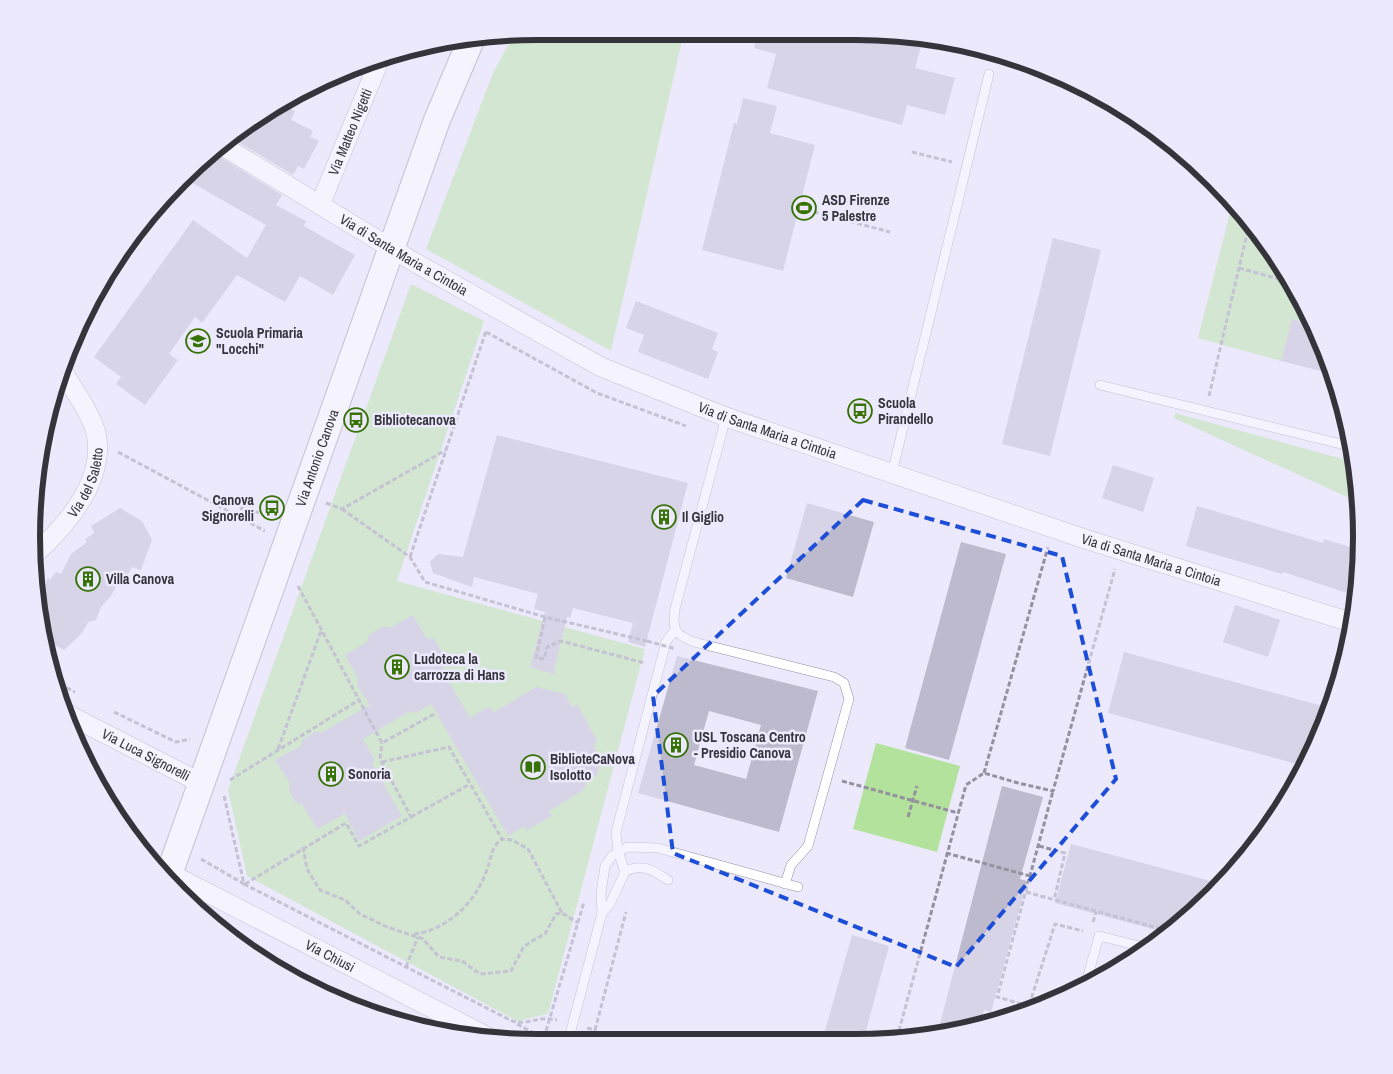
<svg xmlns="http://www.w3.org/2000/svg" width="1393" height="1074" font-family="'Archivo Narrow',sans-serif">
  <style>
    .green { fill: #b2e29c }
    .building { fill: #bcbacc; fill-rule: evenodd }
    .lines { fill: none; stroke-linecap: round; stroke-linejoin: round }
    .lane-casing { stroke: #9290a2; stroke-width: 10 }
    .street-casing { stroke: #9290a2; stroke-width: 20 }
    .secondary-casing { stroke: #9290a2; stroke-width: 28 }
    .path { stroke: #94929f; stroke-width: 3; stroke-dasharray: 5 2.5; stroke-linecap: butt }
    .lane { stroke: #fff; stroke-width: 9 }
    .street { stroke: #fff; stroke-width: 19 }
    .secondary { stroke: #fff; stroke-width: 26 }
    .path-bridge { stroke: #94929f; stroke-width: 3; stroke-dasharray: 5 2.5; stroke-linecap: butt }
    .marked { fill: none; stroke: #1d4ed8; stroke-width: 4; stroke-dasharray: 10 6; stroke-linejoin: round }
    .labels { text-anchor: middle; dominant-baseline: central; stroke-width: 5; stroke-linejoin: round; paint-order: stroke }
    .street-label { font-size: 14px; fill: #35343b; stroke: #ece9fd }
    .poi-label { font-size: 14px; font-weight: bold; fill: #35343b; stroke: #ece9fd; text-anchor: start }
    .rim { fill: none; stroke: #35343b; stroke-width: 6 }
  </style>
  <rect width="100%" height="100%" fill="#ece9fd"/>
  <g class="green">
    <path d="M537 31 684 32 611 351 426 249 493 73 514 34Z"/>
    <path d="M1233 201 1277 256 1313 325 1292 319 1281 361 1198 338Z"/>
    <path d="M411 284 484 321 397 581 645 649 548 1014 517 1021 247 876 228 790Z"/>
    <path d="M1175 413 1354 462 1358 502 1174 418Z"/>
    <path d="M876 743 960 766 937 852 853 829Z"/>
  </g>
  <g class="building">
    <path d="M758 32H889L923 39 915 68 955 78 945 115 907 105 902 125 767 88 776 54 754 48Z"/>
    <path d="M743 98 777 106 770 133 815 145 783 271 702 250 734 123 737 124Z"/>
    <path d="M279 103 295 111 291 120 313 131 310 137 319 141 304 169 298 166 293 175 233 139Z"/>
    <path d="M214 153 282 195 276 205 306 221 304 226 355 255 333 295 300 276 285 302 237 275 202 323 195 317 169 354 178 360 145 405 116 384 121 377 94 357 193 220 247 258 266 225 182 177Z"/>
    <path d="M1053 238 1101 250 1050 456 1002 444Z"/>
    <path d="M636 301 718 333 712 349 718 352 708 379 638 352 644 335 626 328Z"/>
    <path d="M1292 319 1313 325 1323 344 1333 374 1281 361Z"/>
    <path d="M497 435 688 483 645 647 628 642 633 623 573 608 570 618 567 617 553 674 530 667 545 612 534 609 538 594 474 577 472 587 433 573 430 562 438 554 463 557Z"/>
    <path d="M1113 465 1154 478 1143 512 1102 498Z"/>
    <path d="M807 503 874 522 853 597 786 578Z"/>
    <path d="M1197 506 1323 543 1324 539 1360 550 1356 596 1283 572 1282 574 1186 546Z"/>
    <path d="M120 508 142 521 152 540 141 570 132 567 126 578 118 583 111 596 101 607 96 620 88 622 82 633 64 650 45 639 39 596 48 578 50 580 56 572 61 574 71 554 87 542 85 539 94 533 91 526Z"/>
    <path d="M961 542 1006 554 949 760 905 748Z"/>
    <path d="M1235 605 1280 620 1268 657 1223 642Z"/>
    <path d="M413 615 426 638 434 639 443 655 441 664 445 670 443 672 470 718 490 706 493 713 536 687 565 694 572 708 577 704 598 742 593 744 601 759 597 775 586 782 585 789 549 811 552 816 526 831 524 826 508 836 431 704 416 713 410 711 363 739 374 759 373 765 402 816 359 841 345 814 317 829 302 804 296 803 289 790 290 783 275 760 301 746 302 740 316 731 321 733 370 705 357 686 358 678 345 655 367 642 369 635 384 626 390 628Z"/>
    <path d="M1124 652 1330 708 1323 731 1304 766 1108 713Z"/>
    <path d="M677 656 818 691 779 832 638 793ZM709 711 761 725 746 779 694 765Z"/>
    <path d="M1002 786 1043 797 1020 879 1027 881 991 1012 984 1010 980 1025 937 1035Z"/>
    <path d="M1071 844 1222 884 1213 895 1167 933 1055 903Z"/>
    <path d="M852 935 889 946 864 1038H823Z"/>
  </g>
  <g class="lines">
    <g class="lane-casing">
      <g id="lane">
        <path d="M1100 385 1353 447"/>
        <path d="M726 417 675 609C672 629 675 635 694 642L834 677 844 683 849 699 808 846 791 865 785 884"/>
        <path d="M892 473 989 74"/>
        <path d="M625 872C641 862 654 871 668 880"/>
        <path d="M602 913 601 893 605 866 612 856 627 847 658 848 798 887"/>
        <path d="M1086 983 1099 936 1148 948"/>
        <path d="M569 1038 602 913 610 904 625 872 618 851 616 832 666 642 675 630"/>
      </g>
    </g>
    <g class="street-casing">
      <g id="street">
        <path id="s1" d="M223 146 414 262 601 367 726 417 1085 539 1353 623"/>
        <path id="s2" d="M320 205 380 59"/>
        <path id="s3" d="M34 555C66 526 106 481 96 433 90 411 74 391 63 372"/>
        <path id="s4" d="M65 713 201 783"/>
        <path id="s5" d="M169 873 490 1038"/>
      </g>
    </g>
    <g class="secondary-casing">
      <g id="secondary">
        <path id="s6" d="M167 880 437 120 471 40"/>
      </g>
    </g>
    <g class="path">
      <path d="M912 152 952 162"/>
      <path d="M799 208 890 232"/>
      <path d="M1239 268 1290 282"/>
      <path d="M486 332 597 393 686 426"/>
      <path d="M1209 396 1250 221"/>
      <path d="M118 452 265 531"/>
      <path d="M326 503 342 509 446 450"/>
      <path d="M342 509 410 557 425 582 545 617 647 641"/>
      <path d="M235 515 242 508 270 516"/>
      <path d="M410 557 486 331"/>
      <path d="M298 586 382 743 436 713"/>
      <path d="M545 617 536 658 544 659 547 647 561 641 645 663"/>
      <path d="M53 681 75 692"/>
      <path d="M55 685 68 691"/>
      <path d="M114 712 176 742 190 739"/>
      <path d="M278 749 321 631"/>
      <path d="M382 762 449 747 502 839 512 840 528 849 562 913"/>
      <path d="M984 773 1048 547"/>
      <path d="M230 780 359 700"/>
      <path d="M842 781 958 813"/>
      <path d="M224 796 244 884 512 1021C529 1026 536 1015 557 1020"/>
      <path d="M411 817 470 784"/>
      <path d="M908 817 917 786"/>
      <path d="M1039 846 1065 853 1054 900"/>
      <path d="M303 847 307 869 320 890 345 900 360 914 387 927 423 939 439 957 462 961 480 974 511 971 523 948 530 942 545 934 556 914 562 913 578 923"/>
      <path d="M946 853 1030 876"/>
      <path d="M201 859 244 884"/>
      <path d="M245 884 346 823 359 846 411 817 380 759 382 743"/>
      <path d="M1026 892 1169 931"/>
      <path d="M1093 922 1096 912"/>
      <path d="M215 924 256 944"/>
      <path d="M414 934C447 930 475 903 486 872 492 858 490 848 502 839"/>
      <path d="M406 967 418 937"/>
      <path d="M1029 1006 997 997 1053 791"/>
      <path d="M1027 1012 1055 924 1083 931"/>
      <path d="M517 1024 543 1038"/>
      <path d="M587 1028 595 1030 593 1038"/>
      <path d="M595 1030 626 912"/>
      <path d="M544 1038 584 902"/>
      <path d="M897 1038 966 785 984 773 1018 783 1053 791 1115 569"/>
    </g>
    <use href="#lane" class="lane"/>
    <use href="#street" class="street"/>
    <use href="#secondary" class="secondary"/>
    <path class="path-bridge" d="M647 641 676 649"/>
  </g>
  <path d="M0 0H1393V1074H0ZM863 500 1062 556 1116 779 956 967 673 853 653 696Z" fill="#ece9fd" fill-opacity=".55" fill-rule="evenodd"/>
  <path class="marked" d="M863 500 1062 556 1116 779 956 967 673 853 653 696Z"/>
  <defs>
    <g id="stadium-ring" transform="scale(1.25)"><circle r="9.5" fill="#ece9fd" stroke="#367204" stroke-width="1.5"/><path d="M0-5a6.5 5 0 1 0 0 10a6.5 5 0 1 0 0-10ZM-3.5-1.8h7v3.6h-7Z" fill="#367204"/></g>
    <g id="school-ring" transform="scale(1.25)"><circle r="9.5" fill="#ece9fd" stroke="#367204" stroke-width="1.5"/><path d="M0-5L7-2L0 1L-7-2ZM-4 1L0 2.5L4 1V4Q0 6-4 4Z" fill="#367204"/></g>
    <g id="bus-ring" transform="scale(1.25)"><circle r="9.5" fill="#ece9fd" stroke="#367204" stroke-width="1.5"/><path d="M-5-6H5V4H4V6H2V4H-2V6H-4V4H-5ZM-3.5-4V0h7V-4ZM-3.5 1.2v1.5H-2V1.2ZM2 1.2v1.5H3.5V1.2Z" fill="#367204"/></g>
    <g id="building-ring" transform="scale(1.25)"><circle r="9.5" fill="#ece9fd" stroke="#367204" stroke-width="1.5"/><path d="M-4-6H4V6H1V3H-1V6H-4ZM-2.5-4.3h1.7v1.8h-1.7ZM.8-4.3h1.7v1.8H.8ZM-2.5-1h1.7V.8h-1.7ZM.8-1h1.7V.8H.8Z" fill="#367204"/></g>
    <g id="library-ring" transform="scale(1.25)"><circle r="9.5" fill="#ece9fd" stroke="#367204" stroke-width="1.5"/><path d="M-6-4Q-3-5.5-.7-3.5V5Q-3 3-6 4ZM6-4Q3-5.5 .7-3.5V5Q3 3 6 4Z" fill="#367204"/></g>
  </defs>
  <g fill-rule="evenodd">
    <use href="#stadium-ring" x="804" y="208"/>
    <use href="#school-ring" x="198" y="341"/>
    <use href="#bus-ring" x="860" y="411"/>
    <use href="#bus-ring" x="356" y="420"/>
    <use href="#bus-ring" x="272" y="508"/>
    <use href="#building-ring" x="664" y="517"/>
    <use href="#building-ring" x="88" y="579"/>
    <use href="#building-ring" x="397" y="667"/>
    <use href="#building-ring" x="676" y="745"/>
    <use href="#library-ring" x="533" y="767"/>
    <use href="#building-ring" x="331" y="774"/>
  </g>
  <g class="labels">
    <g class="street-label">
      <text stroke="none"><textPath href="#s2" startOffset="79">Via Matteo Nigetti</textPath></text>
      <text stroke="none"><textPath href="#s1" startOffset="211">Via di Santa Maria a Cintoia</textPath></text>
      <text stroke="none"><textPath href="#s1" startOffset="616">Via di Santa Maria a Cintoia</textPath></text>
      <text stroke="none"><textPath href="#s6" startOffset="448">Via Antonio Canova</textPath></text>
      <text stroke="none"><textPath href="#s3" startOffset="91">Via del Saletto</textPath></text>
      <text stroke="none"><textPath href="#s1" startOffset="1021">Via di Santa Maria a Cintoia</textPath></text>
      <text stroke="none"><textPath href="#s4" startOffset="91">Via Luca Signorelli</textPath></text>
      <text stroke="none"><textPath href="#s5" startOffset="181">Via Chiusi</textPath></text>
    </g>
    <g class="poi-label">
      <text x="822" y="200">ASD Firenze<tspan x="822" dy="16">5 Palestre</tspan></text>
      <text x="216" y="333">Scuola Primaria<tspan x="216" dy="16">"Locchi"</tspan></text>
      <text x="878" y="403">Scuola<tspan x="878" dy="16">Pirandello</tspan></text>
      <text x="374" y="420">Bibliotecanova</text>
      <text x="254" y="500" text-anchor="end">Canova<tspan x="254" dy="16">Signorelli</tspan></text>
      <text x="682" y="517">Il Giglio</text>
      <text x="106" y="579">Villa Canova</text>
      <text x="414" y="659">Ludoteca la<tspan x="414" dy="16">carrozza di Hans</tspan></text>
      <text x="694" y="737">USL Toscana Centro<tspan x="694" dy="16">- Presidio Canova</tspan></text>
      <text x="550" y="759">BiblioteCaNova<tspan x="550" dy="16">Isolotto</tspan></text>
      <text x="348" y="774">Sonoria</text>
    </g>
  </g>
  <path d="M0 0H1393V1074H0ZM537 40H856A497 497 0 0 1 1353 537V537A497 497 0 0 1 856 1034H537A497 497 0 0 1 40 537V537A497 497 0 0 1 537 40Z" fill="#ece9fd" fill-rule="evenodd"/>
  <path class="rim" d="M537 40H856A497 497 0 0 1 1353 537V537A497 497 0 0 1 856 1034H537A497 497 0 0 1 40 537V537A497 497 0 0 1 537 40Z"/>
</svg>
